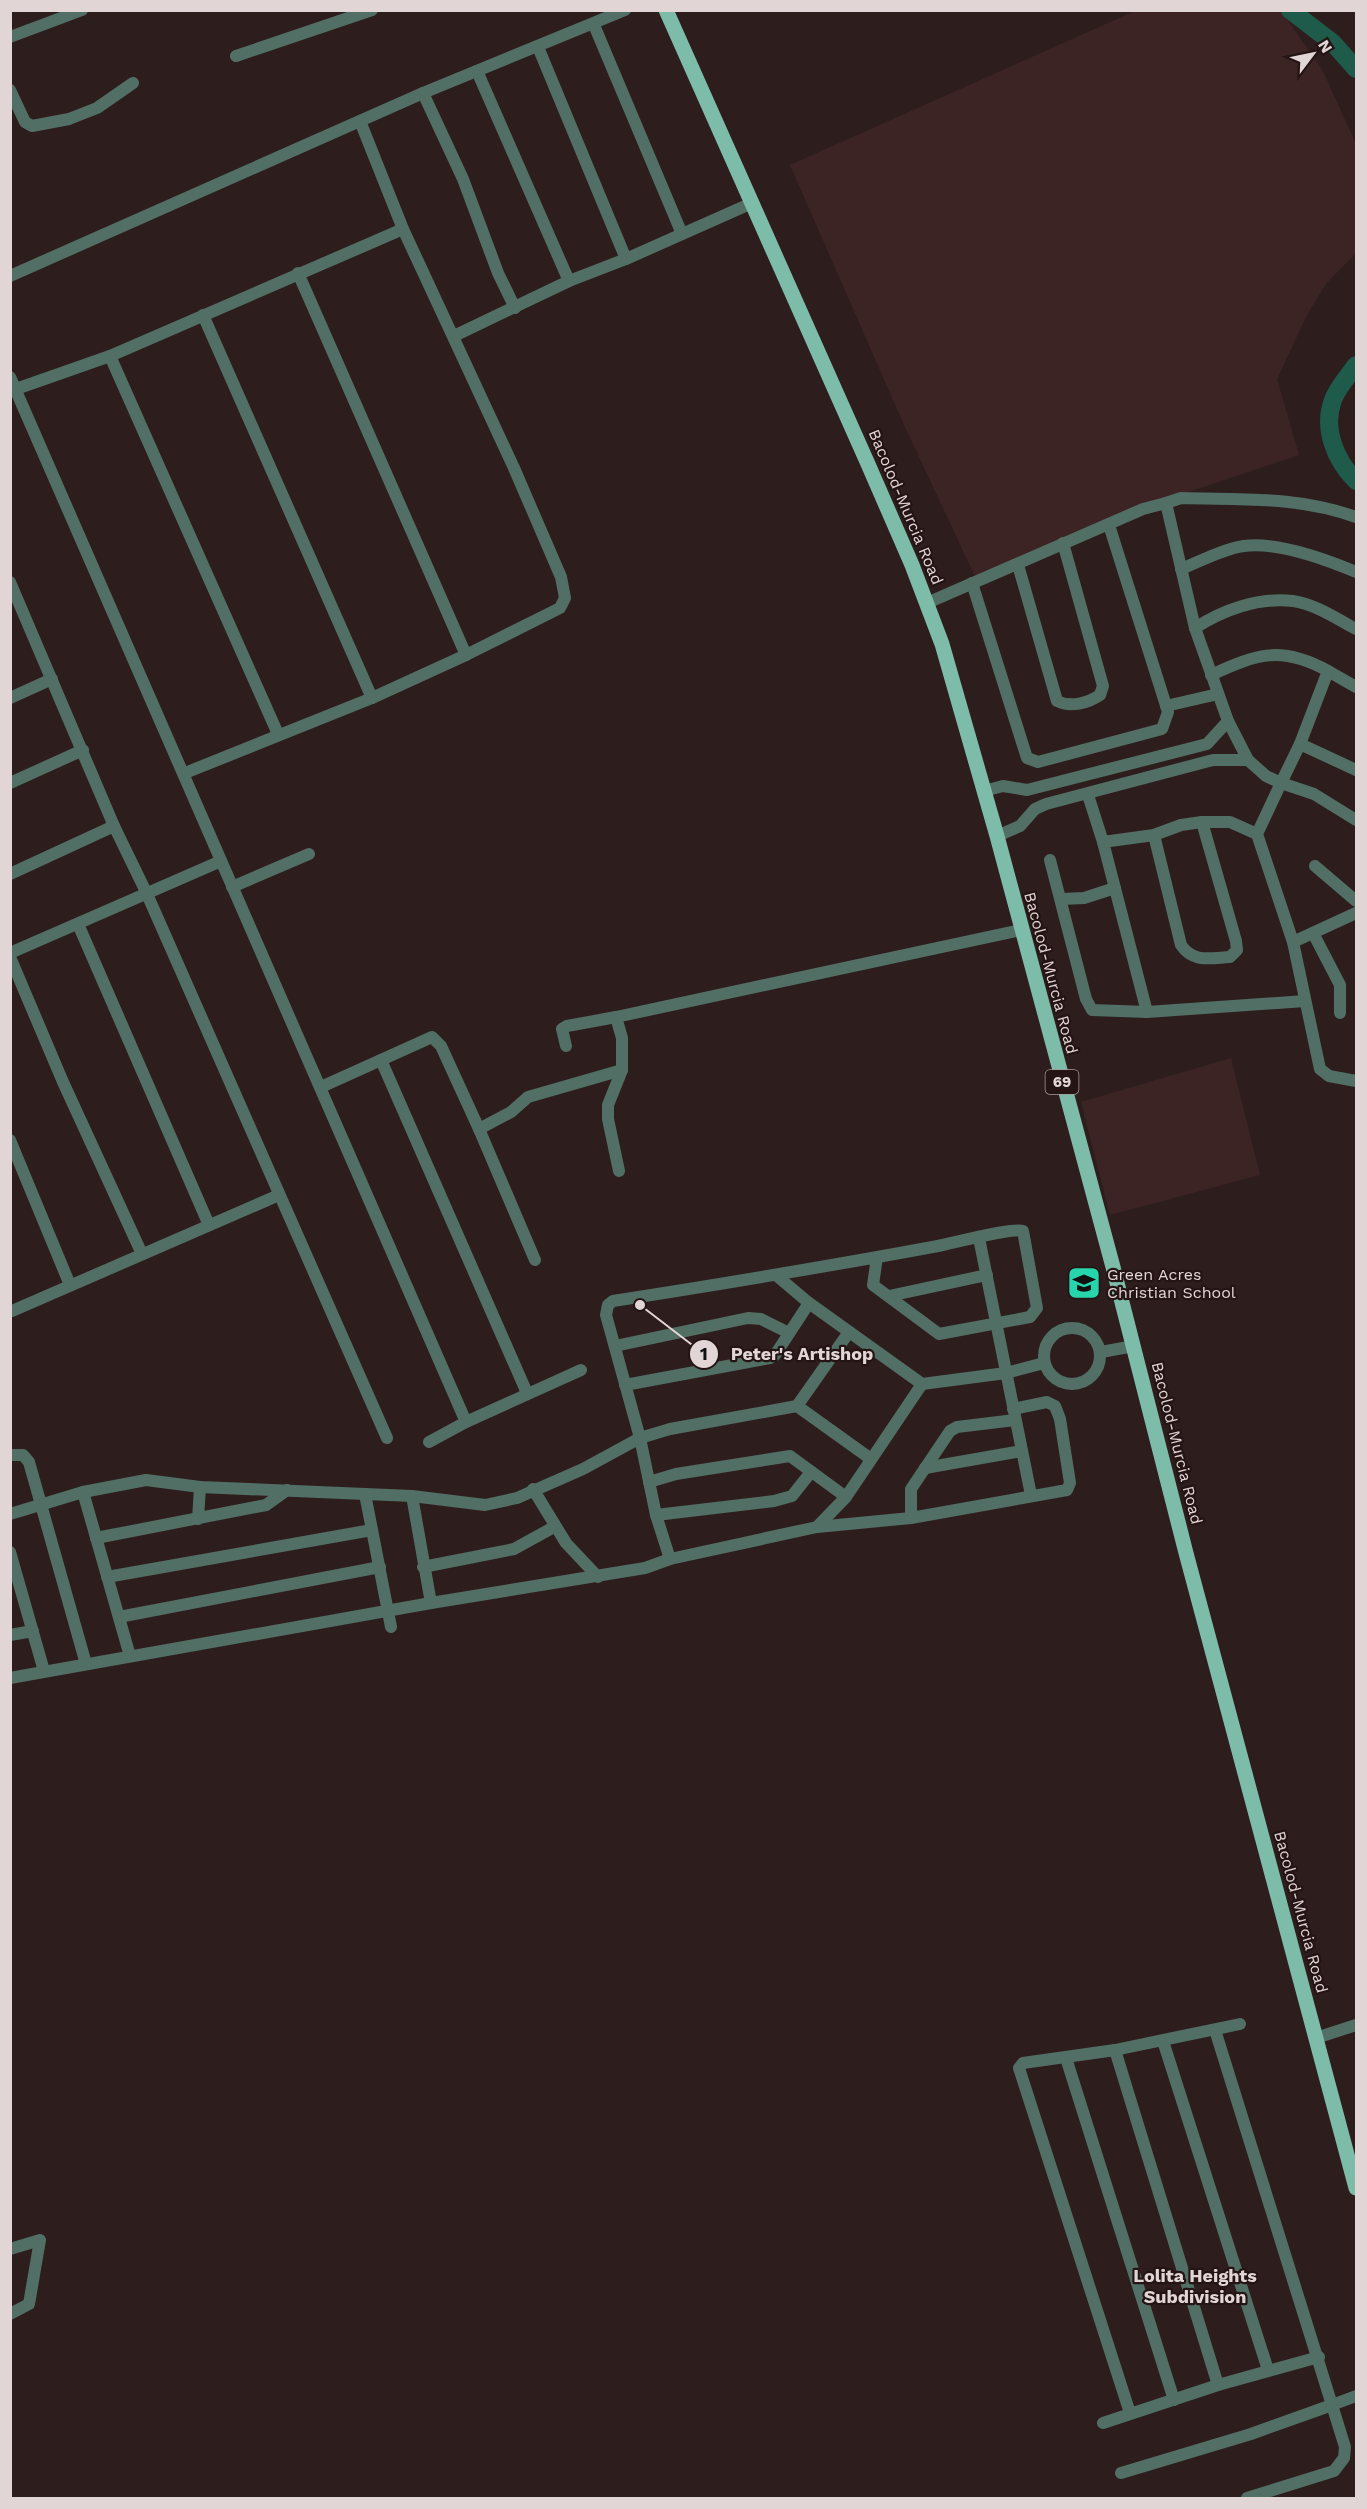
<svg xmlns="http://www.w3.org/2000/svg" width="1367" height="2509" font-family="'Work Sans',sans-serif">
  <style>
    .built { fill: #3c2424 }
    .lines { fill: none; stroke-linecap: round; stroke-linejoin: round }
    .river { stroke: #1e5b4b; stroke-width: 18 }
    .minor { stroke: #516f65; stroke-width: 12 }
    .major { stroke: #7cbca8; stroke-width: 15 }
    .labels { text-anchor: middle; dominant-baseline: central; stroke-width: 4.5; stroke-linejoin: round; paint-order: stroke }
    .shield { fill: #241414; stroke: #a89b9b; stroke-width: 1.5 }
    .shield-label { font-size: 15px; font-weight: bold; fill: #e1d5d5 }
    .street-label { font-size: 16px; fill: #e1d5d5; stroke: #241414 }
    .poi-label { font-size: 16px; fill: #e1d5d5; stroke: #241414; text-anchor: start }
    .neighbourhood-label { font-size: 18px; font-weight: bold; fill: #e1d5d5; stroke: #241414 }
    .leader { fill: none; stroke: #e1d5d5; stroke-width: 2 }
    .callout-dot { fill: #e1d5d5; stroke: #241414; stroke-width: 2 }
    .mark-label { font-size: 18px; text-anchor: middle; font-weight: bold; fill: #111 }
    .callout-label { font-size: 18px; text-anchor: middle; font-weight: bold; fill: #e1d5d5; stroke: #241414; stroke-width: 4.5; stroke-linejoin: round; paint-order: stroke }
  </style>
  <rect width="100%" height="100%" fill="#2e1d1d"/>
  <g class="built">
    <path d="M1135 11H1281L1322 69 1356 144V253L1326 284 1308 313 1277 379 1299 455 1174 497 979 585 904 425 790 165Z"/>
    <path d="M1231 1058 1260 1175 1110 1215 1081 1102Z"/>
  </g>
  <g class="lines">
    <g class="river">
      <path d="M1290 10 1333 43 1356 69"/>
      <path d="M1356 365C1349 375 1337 388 1333 400 1322 429 1336 461 1356 481"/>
    </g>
    <g class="minor">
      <path d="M594 25 682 234"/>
      <path d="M10 37 82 10"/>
      <path d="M538 47 626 259"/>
      <path d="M236 56 372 10"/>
      <path d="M477 71 569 281"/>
      <path d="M10 90 25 122 32 126 69 119 97 108 133 83"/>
      <path d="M423 93 463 179 498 273 515 308"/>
      <path d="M298 273 466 655"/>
      <path d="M10 276 423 93 625 10"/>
      <path d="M203 315 372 698"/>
      <path d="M454 336 569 281 626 259 752 203"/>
      <path d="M110 356 278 734"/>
      <path d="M10 377 466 1422 581 1370"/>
      <path d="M16 389 110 356 403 229"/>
      <path d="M1166 503 1181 498C1243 500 1297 496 1356 517"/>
      <path d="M1018 565 1057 701C1071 708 1088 703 1100 695L1103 686 1063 543"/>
      <path d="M1181 569C1198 562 1216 553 1234 548 1268 538 1325 559 1356 572"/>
      <path d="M10 582 114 826 147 894 387 1438"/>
      <path d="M972 583 1027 758 1038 762 1162 729 1168 712 1109 525"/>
      <path d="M927 603 1143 509 1166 503 1195 628 1228 721 1248 760 1266 776 1281 783 1257 834 1293 942 1320 1069 1329 1076 1356 1081"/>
      <path d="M1195 628C1223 610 1258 597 1293 601 1315 604 1337 619 1356 629"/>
      <path d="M1328 671 1356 687"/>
      <path d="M1211 675C1257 654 1281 645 1328 671L1300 744 1281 783 1314 794 1356 820"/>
      <path d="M10 698 52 679"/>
      <path d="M1166 706 1218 694"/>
      <path d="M1300 744 1356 770"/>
      <path d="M185 773 372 698 466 655 560 608 565 598 561 577 514 468 403 229 360 121"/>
      <path d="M10 783 83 750"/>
      <path d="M984 791 1003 786 1027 790 1207 744 1228 721"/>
      <path d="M1088 795 1103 842"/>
      <path d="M1154 835 1181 945C1193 963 1210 958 1230 957L1237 950 1236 941 1202 822"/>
      <path d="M997 836 1020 826 1035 809 1046 804 1213 760H1248"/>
      <path d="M1050 860 1086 999 1092 1010 1147 1012 1305 1001"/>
      <path d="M1315 866 1356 901"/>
      <path d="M10 874 114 826"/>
      <path d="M232 887 309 854"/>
      <path d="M1062 899 1084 898 1115 888"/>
      <path d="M78 924 209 1225"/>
      <path d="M1313 933 1340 985V1013"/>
      <path d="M1293 942 1356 913"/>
      <path d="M10 953 221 861"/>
      <path d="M10 957 63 1082 142 1254"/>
      <path d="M1147 1012 1103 842 1154 835 1181 825 1202 822H1230L1257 834"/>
      <path d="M616 1017 1021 930"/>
      <path d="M566 1046 562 1029 567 1026 616 1017 622 1038V1070L608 1105V1119L619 1171"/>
      <path d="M381 1060 527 1393"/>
      <path d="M321 1087 432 1037 441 1046 479 1129 511 1112 528 1097 622 1070"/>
      <path d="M479 1129 535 1260"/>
      <path d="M10 1140 70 1285"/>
      <path d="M979 1238 1031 1495"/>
      <path d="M777 1276 809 1303 922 1384 1006 1373 1044 1363"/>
      <path d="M889 1296 987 1275"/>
      <path d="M12 1311 279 1195"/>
      <circle cx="1072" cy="1356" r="28"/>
      <path d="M615 1346 748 1318 761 1319 789 1333"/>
      <path d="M1101 1352 1134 1346"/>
      <path d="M625 1385 770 1358 775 1355 809 1303"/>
      <path d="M797 1406 871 1459"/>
      <path d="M429 1442 466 1422"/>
      <path d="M10 1455H23L29 1462 86 1664"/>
      <path d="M925 1468 1022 1451"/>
      <path d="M649 1482 676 1474 790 1456 846 1497"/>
      <path d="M533 1489 566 1543 598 1577"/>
      <path d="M83 1492 130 1656"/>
      <path d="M365 1494 391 1627"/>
      <path d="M412 1496 431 1603"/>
      <path d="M10 1514 83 1492 146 1480 200 1487 412 1496 485 1505 517 1498 583 1469 640 1438 670 1429 797 1406 849 1332"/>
      <path d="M656 1515 774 1501 792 1496 811 1472"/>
      <path d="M911 1518V1489L950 1431 957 1427 1015 1420"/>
      <path d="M198 1519 200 1487"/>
      <path d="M817 1527 846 1497 922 1384"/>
      <path d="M96 1538 266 1505 287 1490"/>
      <path d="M10 1552 44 1671"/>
      <path d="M670 1559 656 1515 640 1438 606 1315 608 1305 613 1301C722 1284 830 1266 938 1246 953 1243 1014 1227 1023 1231L1037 1308 1030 1317 939 1334 873 1285 877 1257"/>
      <path d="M423 1567 514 1549 554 1527"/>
      <path d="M107 1577 372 1530"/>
      <path d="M119 1617 380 1567"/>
      <path d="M10 1635 33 1631"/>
      <path d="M10 1678 431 1603 645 1568 670 1559 817 1527 911 1518 1067 1490 1070 1483 1060 1419 1055 1406 1047 1402 1013 1409"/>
      <path d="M1316 2038 1356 2025"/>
      <path d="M1163 2041 1268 2370"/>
      <path d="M1115 2050 1218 2385"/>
      <path d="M1066 2058 1174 2400"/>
      <path d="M10 2249 40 2240 29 2304 10 2314"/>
      <path d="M1130 2413 1019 2068 1023 2063 1115 2050 1240 2024"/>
      <path d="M1103 2423 1218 2385 1319 2357"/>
      <path d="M1121 2473 1251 2434 1332 2405 1215 2030"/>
      <path d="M1247 2498 1334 2471 1344 2458 1345 2447 1332 2405 1356 2396"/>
    </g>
    <path class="major" d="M666 10 868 464 912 565 942 644 997 836 1113 1267 1186 1553 1356 2188"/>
  </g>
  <defs>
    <g id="school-square" transform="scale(1.725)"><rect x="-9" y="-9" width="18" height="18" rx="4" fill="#27d5ad" stroke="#241414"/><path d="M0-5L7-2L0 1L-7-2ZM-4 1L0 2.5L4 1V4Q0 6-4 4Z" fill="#111"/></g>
  </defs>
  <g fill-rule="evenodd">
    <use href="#school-square" x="1084" y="1283"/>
  </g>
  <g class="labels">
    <rect class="shield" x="1045.5" y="1070" width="33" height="24" rx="4.5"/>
    <g class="shield-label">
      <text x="1062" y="1082">69</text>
    </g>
    <g class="street-label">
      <text transform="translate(906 507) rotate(67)">Bacolod-Murcia Road</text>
      <text transform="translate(1051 973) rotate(75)">Bacolod-Murcia Road</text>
      <text transform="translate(1177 1443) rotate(76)">Bacolod-Murcia Road</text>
      <text transform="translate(1301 1912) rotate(75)">Bacolod-Murcia Road</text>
    </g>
    <g class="poi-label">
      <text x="1107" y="1274">Green Acres<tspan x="1107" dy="18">Christian School</tspan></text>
    </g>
    <g class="neighbourhood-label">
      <text x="1195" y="2275">Lolita Heights<tspan x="1195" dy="21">Subdivision</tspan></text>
    </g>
  </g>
  <path class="leader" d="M640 1305L704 1354"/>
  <g class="callout-dot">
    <circle cx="640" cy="1305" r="6"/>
    <circle cx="704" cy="1354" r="15"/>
  </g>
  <g class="mark-label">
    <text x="704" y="1360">1</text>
  </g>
  <g class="callout-label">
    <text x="802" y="1360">Peter's Artishop</text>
  </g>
  <rect width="1367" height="2509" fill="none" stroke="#e1d5d5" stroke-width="24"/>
  <g transform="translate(1313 54) rotate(58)" stroke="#241414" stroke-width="4.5" paint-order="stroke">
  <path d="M0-4.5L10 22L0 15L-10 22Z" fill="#e1d5d5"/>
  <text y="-9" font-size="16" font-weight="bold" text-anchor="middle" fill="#e1d5d5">N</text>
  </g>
</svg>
